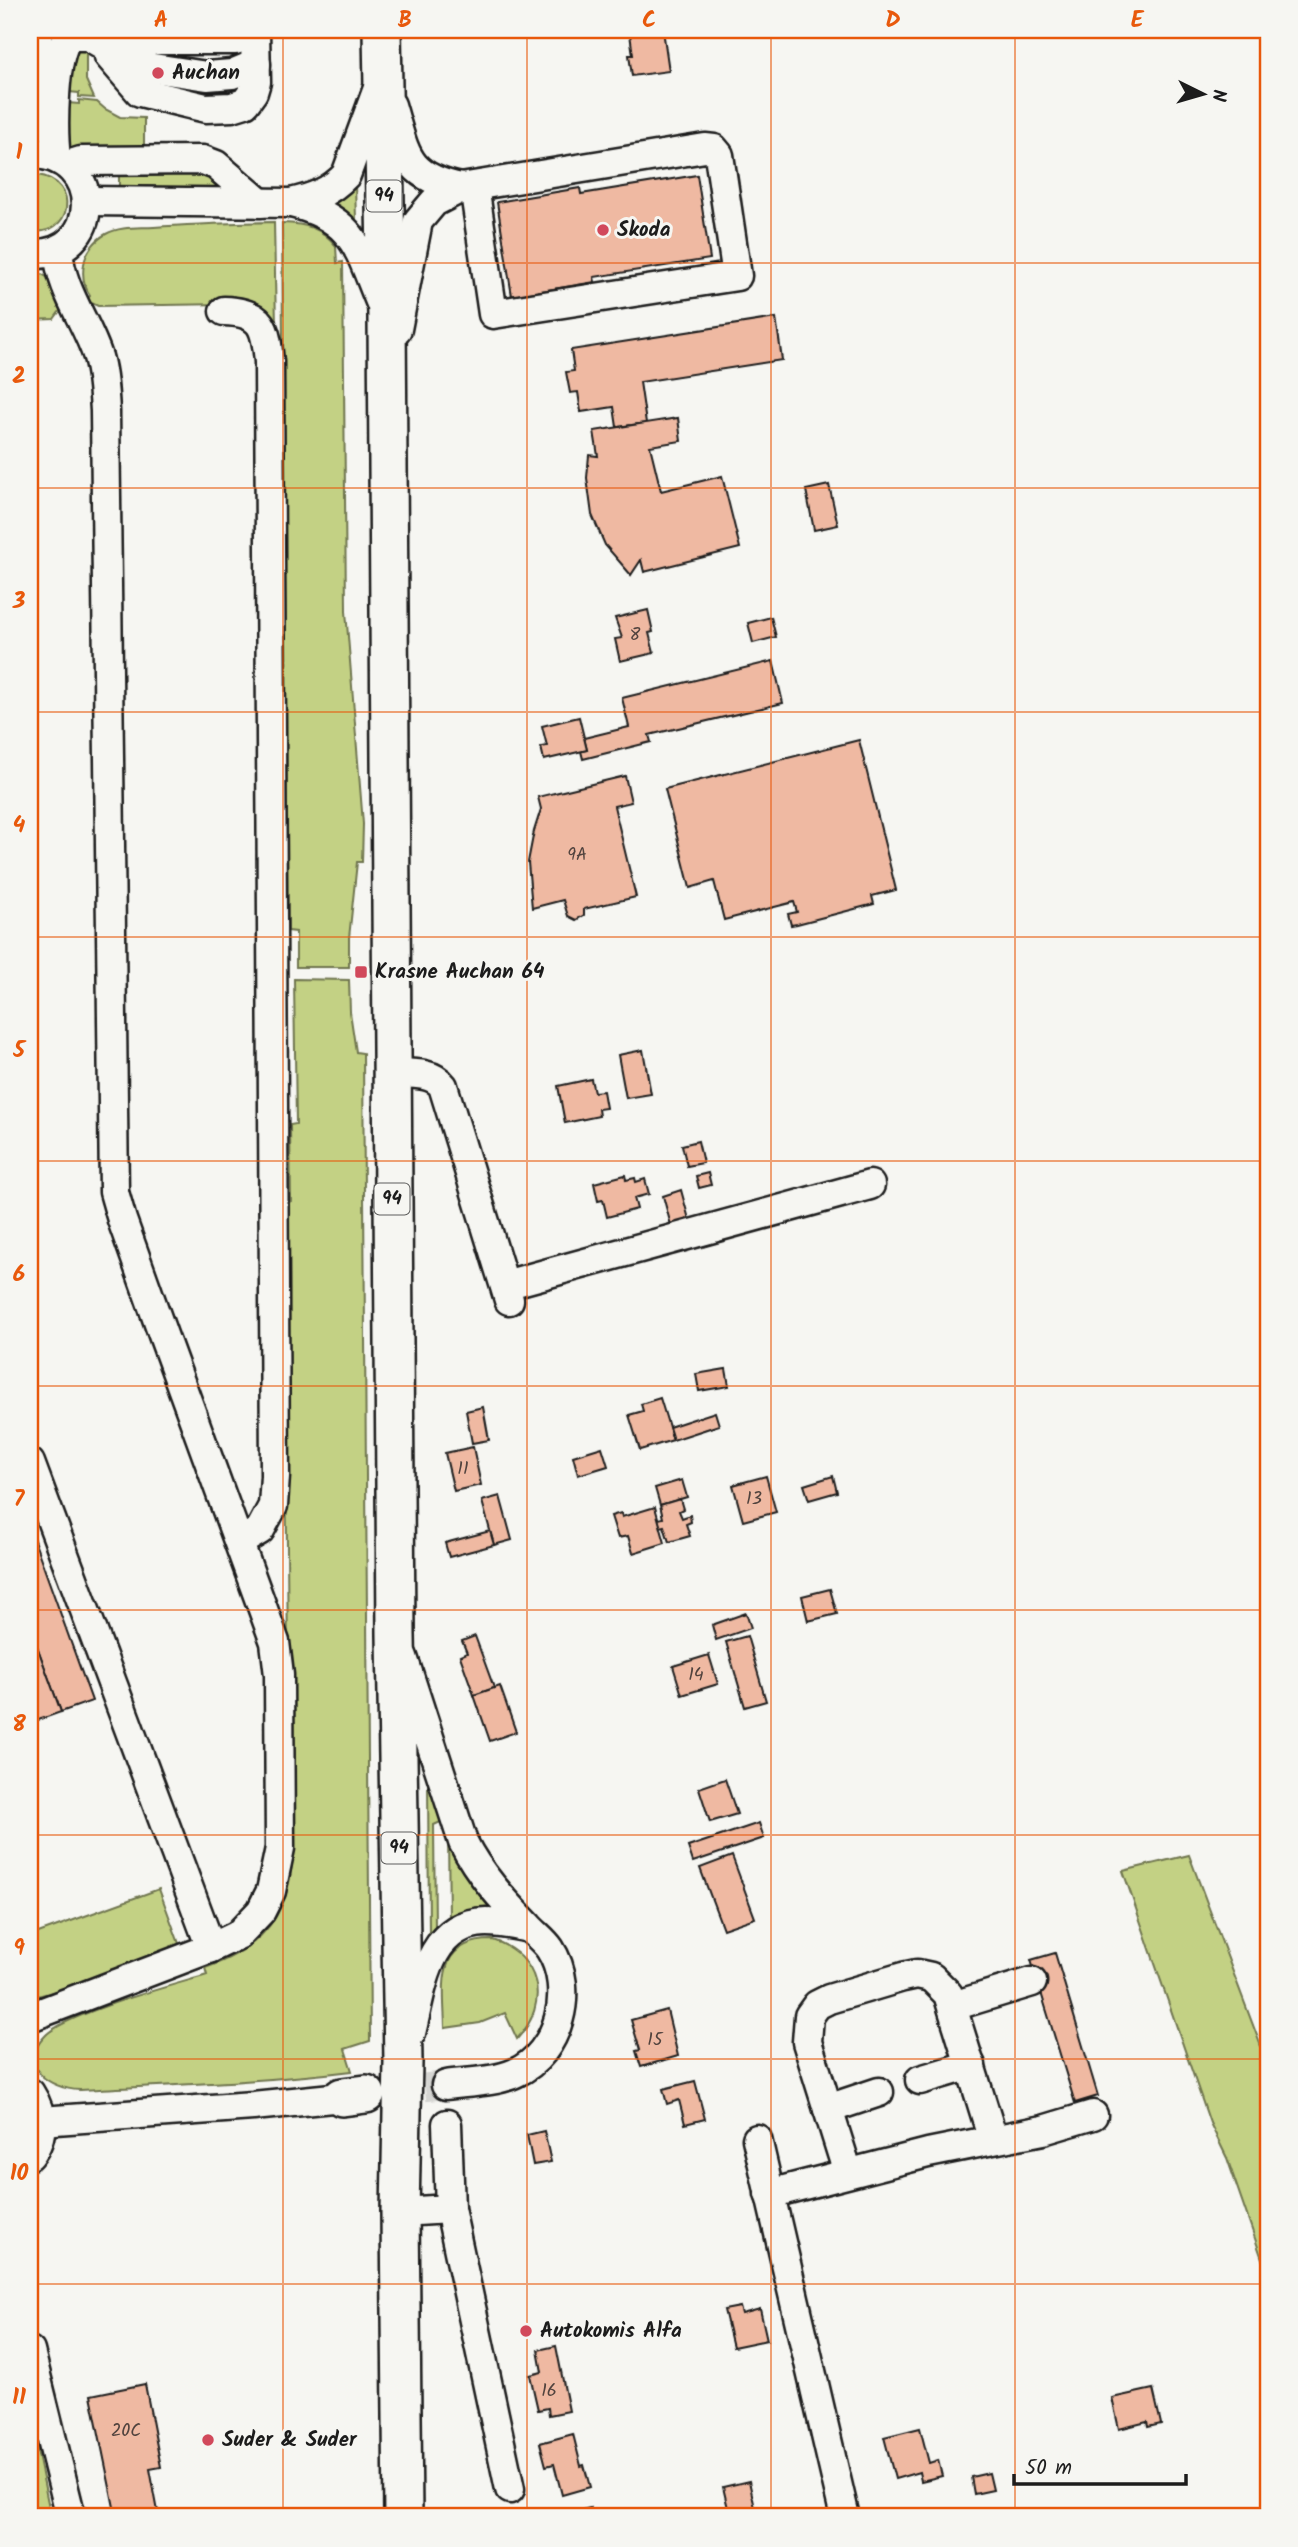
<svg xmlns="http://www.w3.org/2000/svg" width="1298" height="2547" font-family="Kalam,sans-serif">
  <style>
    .green { fill: #c3d184; stroke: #707650; stroke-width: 2 }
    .building { fill: #efb9a2; stroke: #1c1c1c; stroke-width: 2 }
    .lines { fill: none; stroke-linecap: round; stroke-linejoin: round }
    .minor-tunnel { stroke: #d5d5d2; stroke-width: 28; stroke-dasharray: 28 14; stroke-linecap: butt }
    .minor-casing { stroke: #1c1c1c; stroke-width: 33 }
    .major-casing { stroke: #1c1c1c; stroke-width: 42 }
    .minor { stroke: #f6f6f2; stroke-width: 28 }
    .major { stroke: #f6f6f2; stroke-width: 37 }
    .grid { fill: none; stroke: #e8590c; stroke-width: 2; stroke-opacity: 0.55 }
    .poi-dot { fill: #d1495b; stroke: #f6f6f2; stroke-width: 2.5 }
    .labels { text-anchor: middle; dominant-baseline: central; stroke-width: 6; stroke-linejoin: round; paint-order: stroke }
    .number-label { font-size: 18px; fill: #51433e }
    .shield { fill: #f6f6f2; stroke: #5d5d5c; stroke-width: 2 }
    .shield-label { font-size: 19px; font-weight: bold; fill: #1c1c1c }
    .poi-label { font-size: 21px; font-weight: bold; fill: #1c1c1c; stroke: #f6f6f2; text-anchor: start }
    .neatline { fill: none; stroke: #e8590c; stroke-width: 2.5 }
    .grid-label { font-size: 23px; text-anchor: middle; font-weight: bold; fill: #e8590c }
  </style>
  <rect width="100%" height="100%" fill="#f6f6f2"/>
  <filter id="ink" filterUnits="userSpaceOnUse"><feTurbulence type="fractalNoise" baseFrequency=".0143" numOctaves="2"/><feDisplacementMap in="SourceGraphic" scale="14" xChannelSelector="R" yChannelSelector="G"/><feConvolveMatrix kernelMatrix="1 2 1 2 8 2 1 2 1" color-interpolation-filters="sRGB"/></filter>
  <g filter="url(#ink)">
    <g class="green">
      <path d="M79 47 86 53V80L94 98 79 97V93L69 92 68 103 79 104V100L97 102 105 109 120 117 144 118V153C128 153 83 159 70 150 65 146 63 141 61 136L67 57 72 48Z"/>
      <path d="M119 170H194L227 186 215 192 148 186H119Z"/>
      <path d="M37 175C82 181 72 238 30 231V176Z"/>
      <path d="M355 184 356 220 355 222 331 205 330 202Z"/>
      <path d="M274 222 276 327 227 304 98 306 87 301 90 295C83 285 82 275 84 264 86 252 95 240 106 234 120 226 138 228 154 227 194 224 234 223 274 222Z"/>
      <path d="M282 223C306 224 321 227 336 246L337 263 343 262 346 611 363 824 362 862H357L349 938V967H296V932L288 931Z"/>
      <path d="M30 267 50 279 62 308 54 319 30 320Z"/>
      <path d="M294 979 349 980 350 1012 356 1052 363 1053 370 2041 345 2049 352 2071C262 2082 171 2085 80 2090 49 2089 16 2066 45 2036 66 2013 174 1985 207 1975L205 1968C303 1934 297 1862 289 1776L284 1204 291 1201 290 1125 296 1124Z"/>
      <path d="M428 1776 445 1820 434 1825 435 1928 429 1934Z"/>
      <path d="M448 1834 506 1911 449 1919Z"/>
      <path d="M1189 1855 1268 2065V2276L1227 2158 1210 2123 1123 1871Z"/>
      <path d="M159 1889 181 1949 87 1983 30 1998V1936Z"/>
      <path d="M493 1940C540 1956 551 2003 517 2039L505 2013 480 2023 445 2028C444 1985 434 1940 493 1940Z"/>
      <path d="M30 2420 33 2431 51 2517H30Z"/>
    </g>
    <g class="building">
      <path d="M663 30 669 71 632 76 629 55H633L630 34Z"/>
      <path d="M697 175 710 259 594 277 595 282 512 296 497 202 580 188 581 194Z"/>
      <path d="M776 318 782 360 640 382 646 423 617 427 614 407 581 412 578 392 570 393 566 372 574 371 571 350Z"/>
      <path d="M678 418 681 441 650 446 661 491 722 476 740 548 644 572 641 560 631 575 605 545 592 515 587 478 589 455 598 456 594 431Z"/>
      <path d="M829 485 838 525 814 530 806 490Z"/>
      <path d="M648 610 653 632 649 633 654 653 620 661 615 639 622 638 615 618Z"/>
      <path d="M771 617 776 637 753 643 748 623Z"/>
      <path d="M773 661 783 703 649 735 651 742 583 759 581 751 587 750 584 738 629 727 622 698Z"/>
      <path d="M579 717 587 750 544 760 541 747 547 746 542 726Z"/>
      <path d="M859 740 896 890 872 896 874 904 797 924 791 925 788 914 797 912 794 902 724 920 714 881 690 888 665 789Z"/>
      <path d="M625 776 631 802 614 806 636 897 584 909V915L576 920 568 916 563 900 532 908 528 862 534 831 541 809 538 797Z"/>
      <path d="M643 1050 651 1094 626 1098 618 1055Z"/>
      <path d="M591 1079 594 1092 603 1091 606 1108 598 1109 599 1116 565 1123 558 1086Z"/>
      <path d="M698 1141 703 1163 687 1166 682 1145Z"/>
      <path d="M708 1173 711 1185 699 1188 696 1176Z"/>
      <path d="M625 1175 626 1180 635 1178 636 1182 645 1179 649 1194 634 1198 637 1209 607 1217 603 1200 598 1201 594 1183Z"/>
      <path d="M681 1190 690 1223 672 1229 663 1196Z"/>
      <path d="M726 1369 729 1386 699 1391 696 1374Z"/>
      <path d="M660 1398 673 1440 640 1450 629 1415 643 1411 641 1404Z"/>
      <path d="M483 1407 489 1440 472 1443 466 1411Z"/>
      <path d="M715 1412 719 1425 673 1440 669 1427Z"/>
      <path d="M473 1447 481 1485 454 1491 445 1453Z"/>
      <path d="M602 1447 608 1466 578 1475 573 1456Z"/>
      <path d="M766 1476 776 1512 743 1521 733 1485Z"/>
      <path d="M833 1476 837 1492 809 1500 804 1485Z"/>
      <path d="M682 1480 687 1497 660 1505 655 1488Z"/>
      <path d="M500 1496 512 1540 494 1545 482 1501Z"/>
      <path d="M680 1499 683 1509 679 1511 682 1518 690 1515 691 1522 686 1524 690 1536 669 1542 664 1526 660 1527 658 1519 663 1518 660 1505Z"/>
      <path d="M655 1507 665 1543 633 1553 628 1536 618 1538 611 1516 621 1513 622 1517Z"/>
      <path d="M30 1529 92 1701 61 1712 30 1627Z"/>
      <path d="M490 1531 494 1545 449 1557 445 1543Z"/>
      <path d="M830 1589 837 1614 808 1621 802 1596Z"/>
      <path d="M746 1613 751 1628 716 1640 712 1625Z"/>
      <path d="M30 1627 61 1712 30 1723Z"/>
      <path d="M475 1636 494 1688 474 1695 460 1656 467 1653 462 1641Z"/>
      <path d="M747 1636 766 1701 745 1707 726 1642Z"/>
      <path d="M709 1655 718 1684 682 1695 673 1666Z"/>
      <path d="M500 1686 516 1732 490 1741 474 1695Z"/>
      <path d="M725 1779 737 1814 710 1822 699 1788Z"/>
      <path d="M759 1823 764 1838 693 1862 688 1847Z"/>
      <path d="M732 1856 755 1918 723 1929 700 1868Z"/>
      <path d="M1055 1953 1098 2096 1075 2103 1031 1960Z"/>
      <path d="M667 2010 678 2056 641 2067 636 2051 640 2050 631 2020Z"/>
      <path d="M695 2081 705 2119 685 2124 679 2100 667 2104 663 2089Z"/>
      <path d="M544 2131 551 2162 533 2165 527 2135Z"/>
      <path d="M740 2307 742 2314 760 2309 767 2340 733 2347 724 2310Z"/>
      <path d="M556 2346 569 2411 549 2415 548 2408 538 2410 530 2375 542 2372 538 2350Z"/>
      <path d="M145 2384 161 2467 150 2469 159 2517H116L91 2395Z"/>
      <path d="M1153 2389 1161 2424 1148 2427 1147 2422 1119 2429 1112 2398Z"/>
      <path d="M920 2428 929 2463 938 2460 942 2476 921 2481 919 2472 895 2479 884 2437Z"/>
      <path d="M573 2434 581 2466 584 2465 590 2487 562 2495 554 2464 546 2466 540 2443Z"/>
      <path d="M989 2473 993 2490 974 2494 971 2477Z"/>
      <path d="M749 2481 757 2517H730L723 2487Z"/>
      <path d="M590 2508 592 2517H560L559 2516Z"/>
    </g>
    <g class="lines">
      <path class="minor-tunnel" d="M383 2092 446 2085"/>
      <g class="minor-casing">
        <g id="minor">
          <path d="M98 40H235L256 30"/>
          <path d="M109 56 140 92 206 108 232 107 245 103 253 92 256 82 255 30"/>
          <path d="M391 105C406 155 405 176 461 188"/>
          <path d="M30 126 39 30"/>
          <path d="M30 154C105 153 104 258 30 254"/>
          <path d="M56 158C53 134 52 51 70 36H88L140 66 207 76 232 74 256 64"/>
          <path d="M68 165 81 161 203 160 216 165 260 203"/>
          <path d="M87 201 291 203C357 219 358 250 382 306"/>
          <path d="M291 203C313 198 330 192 346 175L378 88"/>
          <path d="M224 311C263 312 266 328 269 362L275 1476 273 1506 260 1530 240 1542"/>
          <path d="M397 329 418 221 434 202 461 188 705 148 714 149 719 155 737 276 493 314 474 186"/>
          <path d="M391 1073C409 1074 432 1071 443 1086L509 1300"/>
          <path d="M505 1285 870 1185"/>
          <path d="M30 1463C90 1625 151 1786 211 1948"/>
          <path d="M403 1657 463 1842C479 1874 503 1900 528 1926 535 1934 544 1940 550 1949 576 1989 559 2054 515 2073 495 2082 468 2082 446 2085"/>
          <path d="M953 2006 1032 1982"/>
          <path d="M30 2017 211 1948 238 1935 261 1911 271 1891 280 1848 279 1675 275 1642 163 1335 122 1220 114 1192 105 411C104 393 103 374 98 357 86 320 61 291 58 250"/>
          <path d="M411 2033C422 1989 427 1923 486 1922 501 1922 515 1925 529 1928"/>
          <path d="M920 2080 971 2065"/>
          <path d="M30 2093C43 2113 45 2136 30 2155"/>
          <path d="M828 2109 879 2092"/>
          <path d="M41 2121 253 2106 342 2097"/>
          <path d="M447 2124 450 2209 510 2489"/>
          <path d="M757 2139 845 2517"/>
          <path d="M848 2173 807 2042 809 2016 817 2005 829 1999 903 1977 917 1974 931 1977 948 1994 993 2139"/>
          <path d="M769 2194 928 2153 1043 2130 1093 2115"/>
          <path d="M400 2212 450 2209"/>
          <path d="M30 2351 71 2517"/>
        </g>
      </g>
      <g class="major-casing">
        <g id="major">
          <path d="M382 30 387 317 396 1635 403 2062 400 2212 403 2517"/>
          <path d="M342 2097 366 2094"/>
        </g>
      </g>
      <use href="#minor" class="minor"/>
      <use href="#major" class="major"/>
    </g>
  </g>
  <path class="grid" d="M283 30V2517M527 30V2517M771 30V2517M1015 30V2517M30 263H1268M30 488H1268M30 712H1268M30 937H1268M30 1161H1268M30 1386H1268M30 1610H1268M30 1835H1268M30 2059H1268M30 2284H1268"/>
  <g class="poi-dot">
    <circle cx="158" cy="73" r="7"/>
    <circle cx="603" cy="230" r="7"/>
    <rect x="354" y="965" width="14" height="14" rx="3.5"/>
    <circle cx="526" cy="2331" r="7"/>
    <circle cx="208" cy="2440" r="7"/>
  </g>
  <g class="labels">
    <g class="number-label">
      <text x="635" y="635">8</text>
      <text x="577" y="855">9A</text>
      <text x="463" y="1469">11</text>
      <text x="754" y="1499">13</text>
      <text x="696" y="1675">14</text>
      <text x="655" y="2040">15</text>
      <text x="549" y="2391">16</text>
      <text x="126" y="2431">20C</text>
    </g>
    <g class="shield">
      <rect x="366.5" y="180.5" width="35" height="31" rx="5"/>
      <rect x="374.5" y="1183.5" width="35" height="31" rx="5"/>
      <rect x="381.5" y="1832.5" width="35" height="31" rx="5"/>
    </g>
    <g class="shield-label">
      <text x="384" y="196">94</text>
      <text x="392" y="1199">94</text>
      <text x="399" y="1848">94</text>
    </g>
    <g class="poi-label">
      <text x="172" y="73">Auchan</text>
      <text x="617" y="230">Skoda</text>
      <text x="375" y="972">Krasne Auchan 64</text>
      <text x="540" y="2331">Autokomis Alfa</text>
      <text x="222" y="2440">Suder &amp; Suder</text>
    </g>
  </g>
  <rect width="1298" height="2547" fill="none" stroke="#f6f6f2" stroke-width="77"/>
  <g transform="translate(1203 94) rotate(95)" stroke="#f6f6f2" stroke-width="5" paint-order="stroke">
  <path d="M0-5L12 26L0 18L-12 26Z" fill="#1c1c1c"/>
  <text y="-10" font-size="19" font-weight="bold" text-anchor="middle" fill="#1c1c1c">N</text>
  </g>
  <path d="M1014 2474v10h172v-10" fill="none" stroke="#1c1c1c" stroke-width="3.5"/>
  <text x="1025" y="2474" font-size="21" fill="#1c1c1c" stroke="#f6f6f2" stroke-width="5" paint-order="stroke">50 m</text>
  <rect x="38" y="38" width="1222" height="2470" class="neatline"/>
  <g class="grid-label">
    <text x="161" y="27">A</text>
    <text x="405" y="27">B</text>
    <text x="649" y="27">C</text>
    <text x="893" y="27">D</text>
    <text x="1137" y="27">E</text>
    <text x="19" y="159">1</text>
    <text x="19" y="383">2</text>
    <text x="19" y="608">3</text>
    <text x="19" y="832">4</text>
    <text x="19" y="1057">5</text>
    <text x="19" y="1281">6</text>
    <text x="19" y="1506">7</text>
    <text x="19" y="1731">8</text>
    <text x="19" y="1955">9</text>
    <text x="19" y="2180">10</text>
    <text x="19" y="2404">11</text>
  </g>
</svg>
